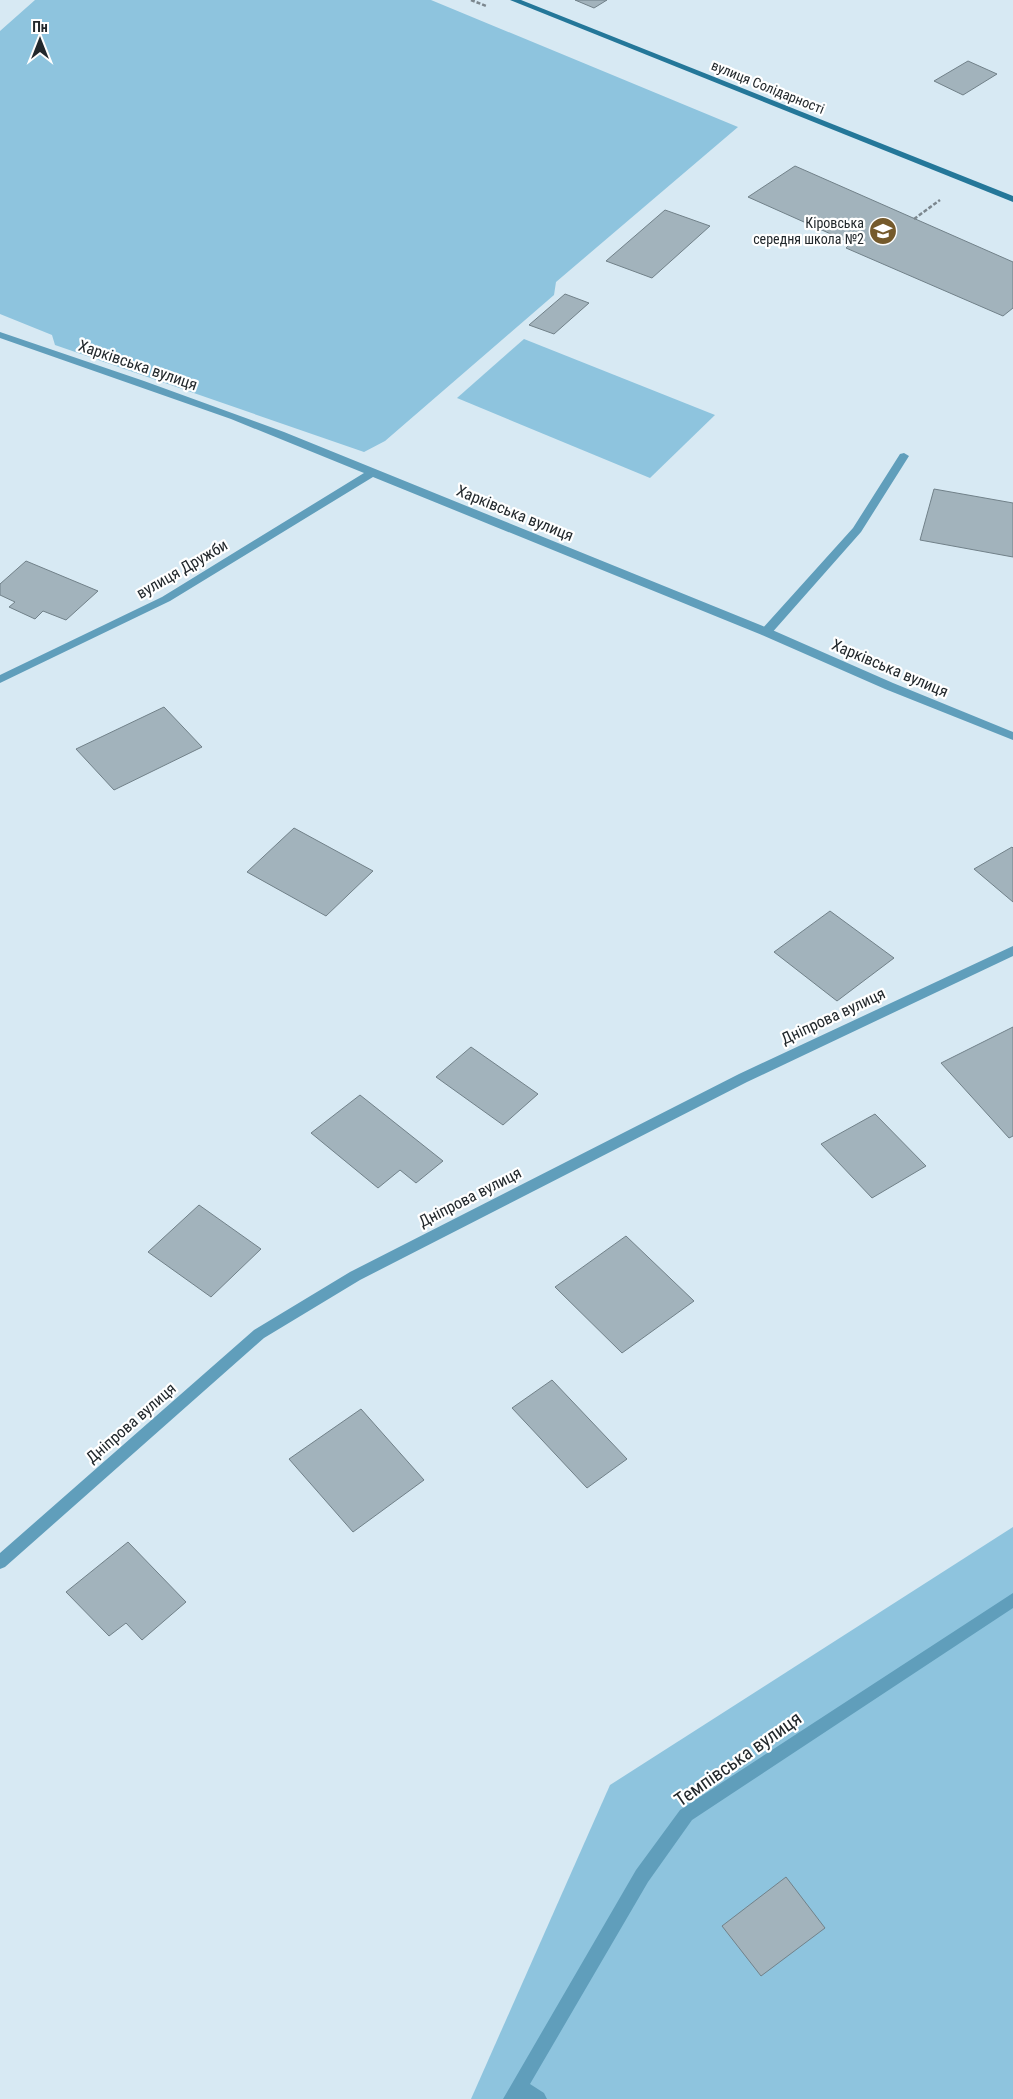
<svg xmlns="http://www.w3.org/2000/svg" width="1013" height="2099" font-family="'Roboto Condensed',sans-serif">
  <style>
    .green { fill: #8ec4de }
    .building { fill: #a2b3bc; stroke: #718189 }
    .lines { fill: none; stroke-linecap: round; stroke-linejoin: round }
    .path { stroke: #7c878e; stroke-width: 2.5; stroke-dasharray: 4 2; stroke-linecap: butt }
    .lane { fill: #609ebb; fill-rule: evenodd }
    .street { fill: #609ebb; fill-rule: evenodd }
    .secondary { fill: #247799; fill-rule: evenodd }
    .labels { text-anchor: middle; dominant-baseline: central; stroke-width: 4.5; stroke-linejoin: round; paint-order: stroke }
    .far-street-label { font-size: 14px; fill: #22282c; stroke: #fff }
    .far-poi-label { font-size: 14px; fill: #22282c; stroke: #fff; text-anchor: end }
    .street-label { font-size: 16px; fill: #22282c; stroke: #fff }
    .near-street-label { font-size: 19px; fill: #22282c; stroke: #fff }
  </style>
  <rect width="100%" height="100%" fill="#d7e9f3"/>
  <g class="green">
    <path d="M35 0H431L738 127 556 282 554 295 385 441 364 452 55 345 52 335 0 314V31Z"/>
    <path d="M524 339 715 415 650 478 457 398Z"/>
    <path d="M1013 1527V2099H471L610 1785Z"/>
  </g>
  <g class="building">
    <path d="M575 0H607L594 8Z"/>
    <path d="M968 61 997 74 963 95 934 81Z"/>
    <path d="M795 166 1013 262V308L1003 316 846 248 851 243 748 197Z"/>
    <path d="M665 210 710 226 652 278 606 261Z"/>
    <path d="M565 294 589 303 554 334 529 325Z"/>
    <path d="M934 489 1013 503V557L920 540Z"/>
    <path d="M26 561 98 591 66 620 43 611 35 619 9 607 15 602 0 595V584Z"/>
    <path d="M164 707 202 747 114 790 76 749Z"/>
    <path d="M294 828 373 871 326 916 247 872Z"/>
    <path d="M1012 847 1013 848V902L974 869Z"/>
    <path d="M830 911 894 958 837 1001 774 952Z"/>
    <path d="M1013 1027V1136L1009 1138 941 1063Z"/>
    <path d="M471 1047 538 1094 503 1125 436 1077Z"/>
    <path d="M360 1095 443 1161 416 1183 400 1170 378 1188 311 1133Z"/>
    <path d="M875 1114 926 1166 872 1198 821 1144Z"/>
    <path d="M199 1205 261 1249 211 1297 148 1252Z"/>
    <path d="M626 1236 694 1301 622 1353 555 1287Z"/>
    <path d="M552 1380 627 1459 587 1488 512 1408Z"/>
    <path d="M361 1409 424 1480 353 1532 289 1459Z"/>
    <path d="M128 1542 186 1602 142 1640 126 1623 109 1636 66 1592Z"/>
    <path d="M786 1877 825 1928 761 1976 722 1926Z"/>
  </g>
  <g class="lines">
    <g class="path">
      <path d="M471 0 486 6"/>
      <path d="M914 219 940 200"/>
    </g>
    <g class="lane">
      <path d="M904 453 909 456 861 532 770 635H762L761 632 762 629 853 528 900 454Z"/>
      <path d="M1013 1593V1608L692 1820 648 1882 530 2084 544 2093 547 2099H503L636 1870 680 1810Z"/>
    </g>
    <g class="street">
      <path d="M0 332 144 381 284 432 770 629 893 683 1013 732V740L885 689 762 635 373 477 170 601 0 683V675L162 597 364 473 231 419 0 338Z"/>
      <path d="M1013 946V956L747 1082 360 1280 264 1338 5 1567 0 1569V1553L254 1330 350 1272 739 1074Z"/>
    </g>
    <path class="secondary" d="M510 0H521L1013 196V202Z"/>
  </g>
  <defs>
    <g id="school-disc" transform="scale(1.4375)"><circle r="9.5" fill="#755a2c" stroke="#fff"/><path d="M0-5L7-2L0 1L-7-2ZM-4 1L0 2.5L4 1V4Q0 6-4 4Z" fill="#fff"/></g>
  </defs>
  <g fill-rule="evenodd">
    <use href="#school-disc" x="883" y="231"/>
  </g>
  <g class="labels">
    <g class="far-street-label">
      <text transform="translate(768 87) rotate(22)">вулиця Солідарності</text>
    </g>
    <g class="far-poi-label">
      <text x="864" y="223">Кіровська<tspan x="864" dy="16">середня школа №2</tspan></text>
    </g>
    <g class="street-label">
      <text transform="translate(138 365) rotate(19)">Харківська вулиця</text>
      <text transform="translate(515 513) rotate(22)">Харківська вулиця</text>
      <text transform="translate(182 569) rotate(-30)">вулиця Дружби</text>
      <text transform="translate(890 668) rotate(23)">Харківська вулиця</text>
      <text transform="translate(833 1016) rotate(-25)">Дніпрова вулиця</text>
      <text transform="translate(470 1197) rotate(-27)">Дніпрова вулиця</text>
      <text transform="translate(131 1423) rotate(-41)">Дніпрова вулиця</text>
    </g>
    <g class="near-street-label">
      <text transform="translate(738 1759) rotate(-35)">Темпівська вулиця</text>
    </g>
  </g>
  <g transform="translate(40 40)" stroke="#ffffff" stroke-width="4" paint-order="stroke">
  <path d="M0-4L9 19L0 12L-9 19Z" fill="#22282c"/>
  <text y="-8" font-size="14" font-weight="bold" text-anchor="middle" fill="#22282c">Пн</text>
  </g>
</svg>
